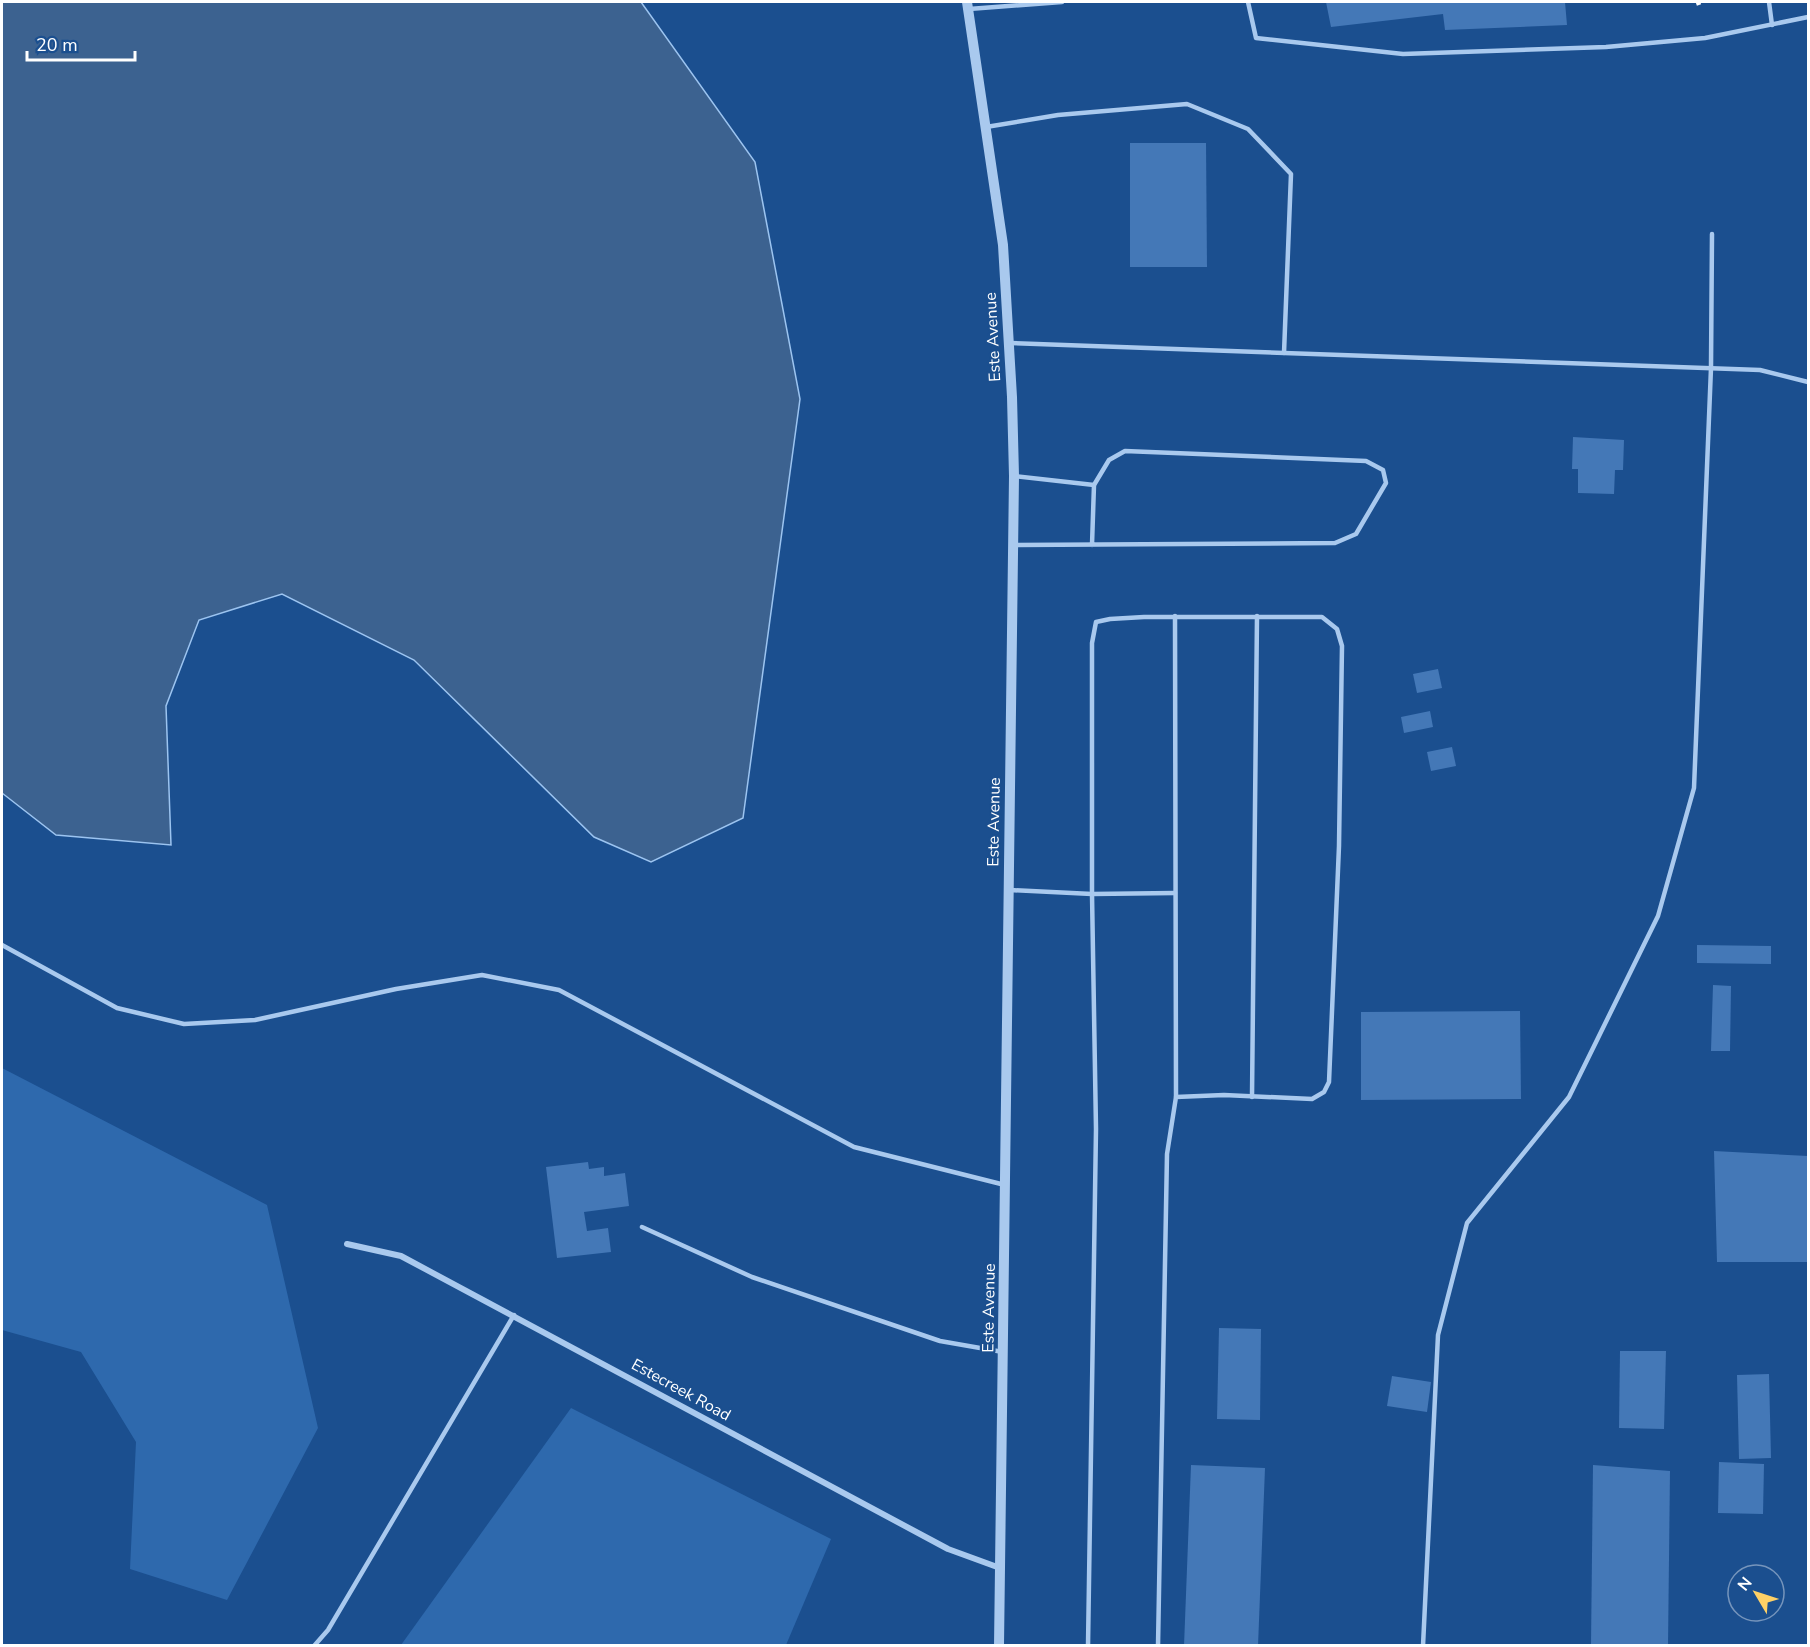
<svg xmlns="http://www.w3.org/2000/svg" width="1810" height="1647" font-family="'Nunito Sans',sans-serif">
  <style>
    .green { fill: #2e69ad }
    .water { fill: #3c6290; stroke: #9cc4f0; stroke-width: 1.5 }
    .building { fill: #4478b7 }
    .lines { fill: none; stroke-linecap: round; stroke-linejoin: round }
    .service { stroke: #a9c9ee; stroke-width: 4.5 }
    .minor { stroke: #a9c9ee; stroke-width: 6 }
    .tertiary { stroke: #a9c9ee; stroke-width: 10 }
    .rail { stroke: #fff; stroke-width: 4.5; stroke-dasharray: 10 4.5; stroke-linecap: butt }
    .labels { text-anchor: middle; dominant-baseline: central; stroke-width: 4.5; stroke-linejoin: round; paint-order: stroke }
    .street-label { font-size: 16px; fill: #fff; stroke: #1b4f8f }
  </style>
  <rect width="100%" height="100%" fill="#1b4f8f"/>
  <g class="green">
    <path d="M2 1068 267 1205 318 1428 227 1600 130 1569 136 1442 81 1352 2 1330Z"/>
    <path d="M571 1408 831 1539 786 1645H401Z"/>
  </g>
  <path class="water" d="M2 2H641L755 162 800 399 743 818 651 862 594 837 414 660 282 594 199 620 166 706 171 845 56 835 2 793Z"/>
  <g class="building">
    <path d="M1326 2H1565L1567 25 1445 30 1443 14 1331 27Z"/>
    <path d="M1130 143H1206L1207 267H1130Z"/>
    <path d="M1573 437 1624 440 1623 470H1615L1614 494 1578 493V469H1572Z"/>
    <path d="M1438 669 1442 688 1417 693 1413 674Z"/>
    <path d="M1430 711 1433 727 1404 733 1401 717Z"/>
    <path d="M1452 747 1456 766 1431 771 1427 752Z"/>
    <path d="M1697 945 1771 946V964L1697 963Z"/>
    <path d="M1713 985 1731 986 1730 1051H1711Z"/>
    <path d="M1520 1011 1521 1099 1361 1100V1012Z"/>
    <path d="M1714 1151 1808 1156V1262H1717Z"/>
    <path d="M588 1162 589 1169 604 1167V1176L625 1173 629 1206 584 1212 587 1231 608 1228 611 1252 557 1258 546 1167Z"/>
    <path d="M1219 1328 1261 1329 1260 1420 1217 1419Z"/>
    <path d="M1620 1351H1666L1664 1429 1619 1428Z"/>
    <path d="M1769 1374 1771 1458 1739 1459 1737 1375Z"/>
    <path d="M1392 1376 1431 1382 1427 1412 1387 1406Z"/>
    <path d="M1719 1462 1764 1464 1763 1514 1718 1513Z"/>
    <path d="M1191 1465 1265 1468 1258 1646H1184Z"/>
    <path d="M1593 1465 1670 1471 1668 1646H1591Z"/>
  </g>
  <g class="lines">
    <g class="service">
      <path d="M1248 2 1256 38 1403 54 1606 47 1705 38 1808 17"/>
      <path d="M1769 2 1772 25"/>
      <path d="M969 9 1062 2"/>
      <path d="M986 127 1058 115 1187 104 1248 129 1291 174 1284 353"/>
      <path d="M1009 343 1760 370 1808 382"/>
      <path d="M1014 476 1094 485"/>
      <path d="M1013 545 1335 543 1356 534 1386 483 1383 470 1366 461 1125 451 1109 460 1094 485 1092 545"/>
      <path d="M1175 616 1176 1097"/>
      <path d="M1010 890 1092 894 1175 893"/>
      <path d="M2 945 117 1008 184 1024 255 1020 396 989 482 975 559 990 854 1147 1005 1185"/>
      <path d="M1252 1097 1257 616"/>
      <path d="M642 1227 752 1277 940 1341 1003 1352"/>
      <path d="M314 1646 328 1630 514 1315"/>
      <path d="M1088 1646 1096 1129 1092 894V643L1096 622 1110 619 1144 617H1322L1337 629 1342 646 1339 846 1329 1082 1324 1092 1312 1099 1224 1095 1176 1097 1167 1154 1158 1646"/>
      <path d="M1423 1646 1438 1335 1467 1223 1569 1097 1658 916 1694 788 1711 368 1712 234"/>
    </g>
    <path class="minor" d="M347 1244 401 1256 948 1549 1000 1568"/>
    <path class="tertiary" d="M967 2 1003 245 1012 397 1014 476 999 1646"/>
    <path class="rail" d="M1698 2 1699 5"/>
  </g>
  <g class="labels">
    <g class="street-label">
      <text transform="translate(993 337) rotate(-93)">Este Avenue</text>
      <text transform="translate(994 822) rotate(-89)">Este Avenue</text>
      <text transform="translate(989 1308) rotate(-89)">Este Avenue</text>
      <text transform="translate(681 1390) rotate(29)">Estecreek Road</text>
    </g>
  </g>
  <rect width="1810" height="1647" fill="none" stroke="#ffffff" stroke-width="6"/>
  <g transform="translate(1756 1593) rotate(309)"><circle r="28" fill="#1b4f8f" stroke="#7695bc" stroke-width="1.5"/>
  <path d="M0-4.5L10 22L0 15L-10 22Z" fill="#ffd166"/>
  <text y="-9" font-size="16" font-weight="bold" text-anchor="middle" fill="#ffffff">N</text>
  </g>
  <path d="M27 51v9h108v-9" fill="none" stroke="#ffffff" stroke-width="3"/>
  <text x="36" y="51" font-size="18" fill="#ffffff" stroke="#1b4f8f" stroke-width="4.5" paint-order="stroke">20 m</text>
</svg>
